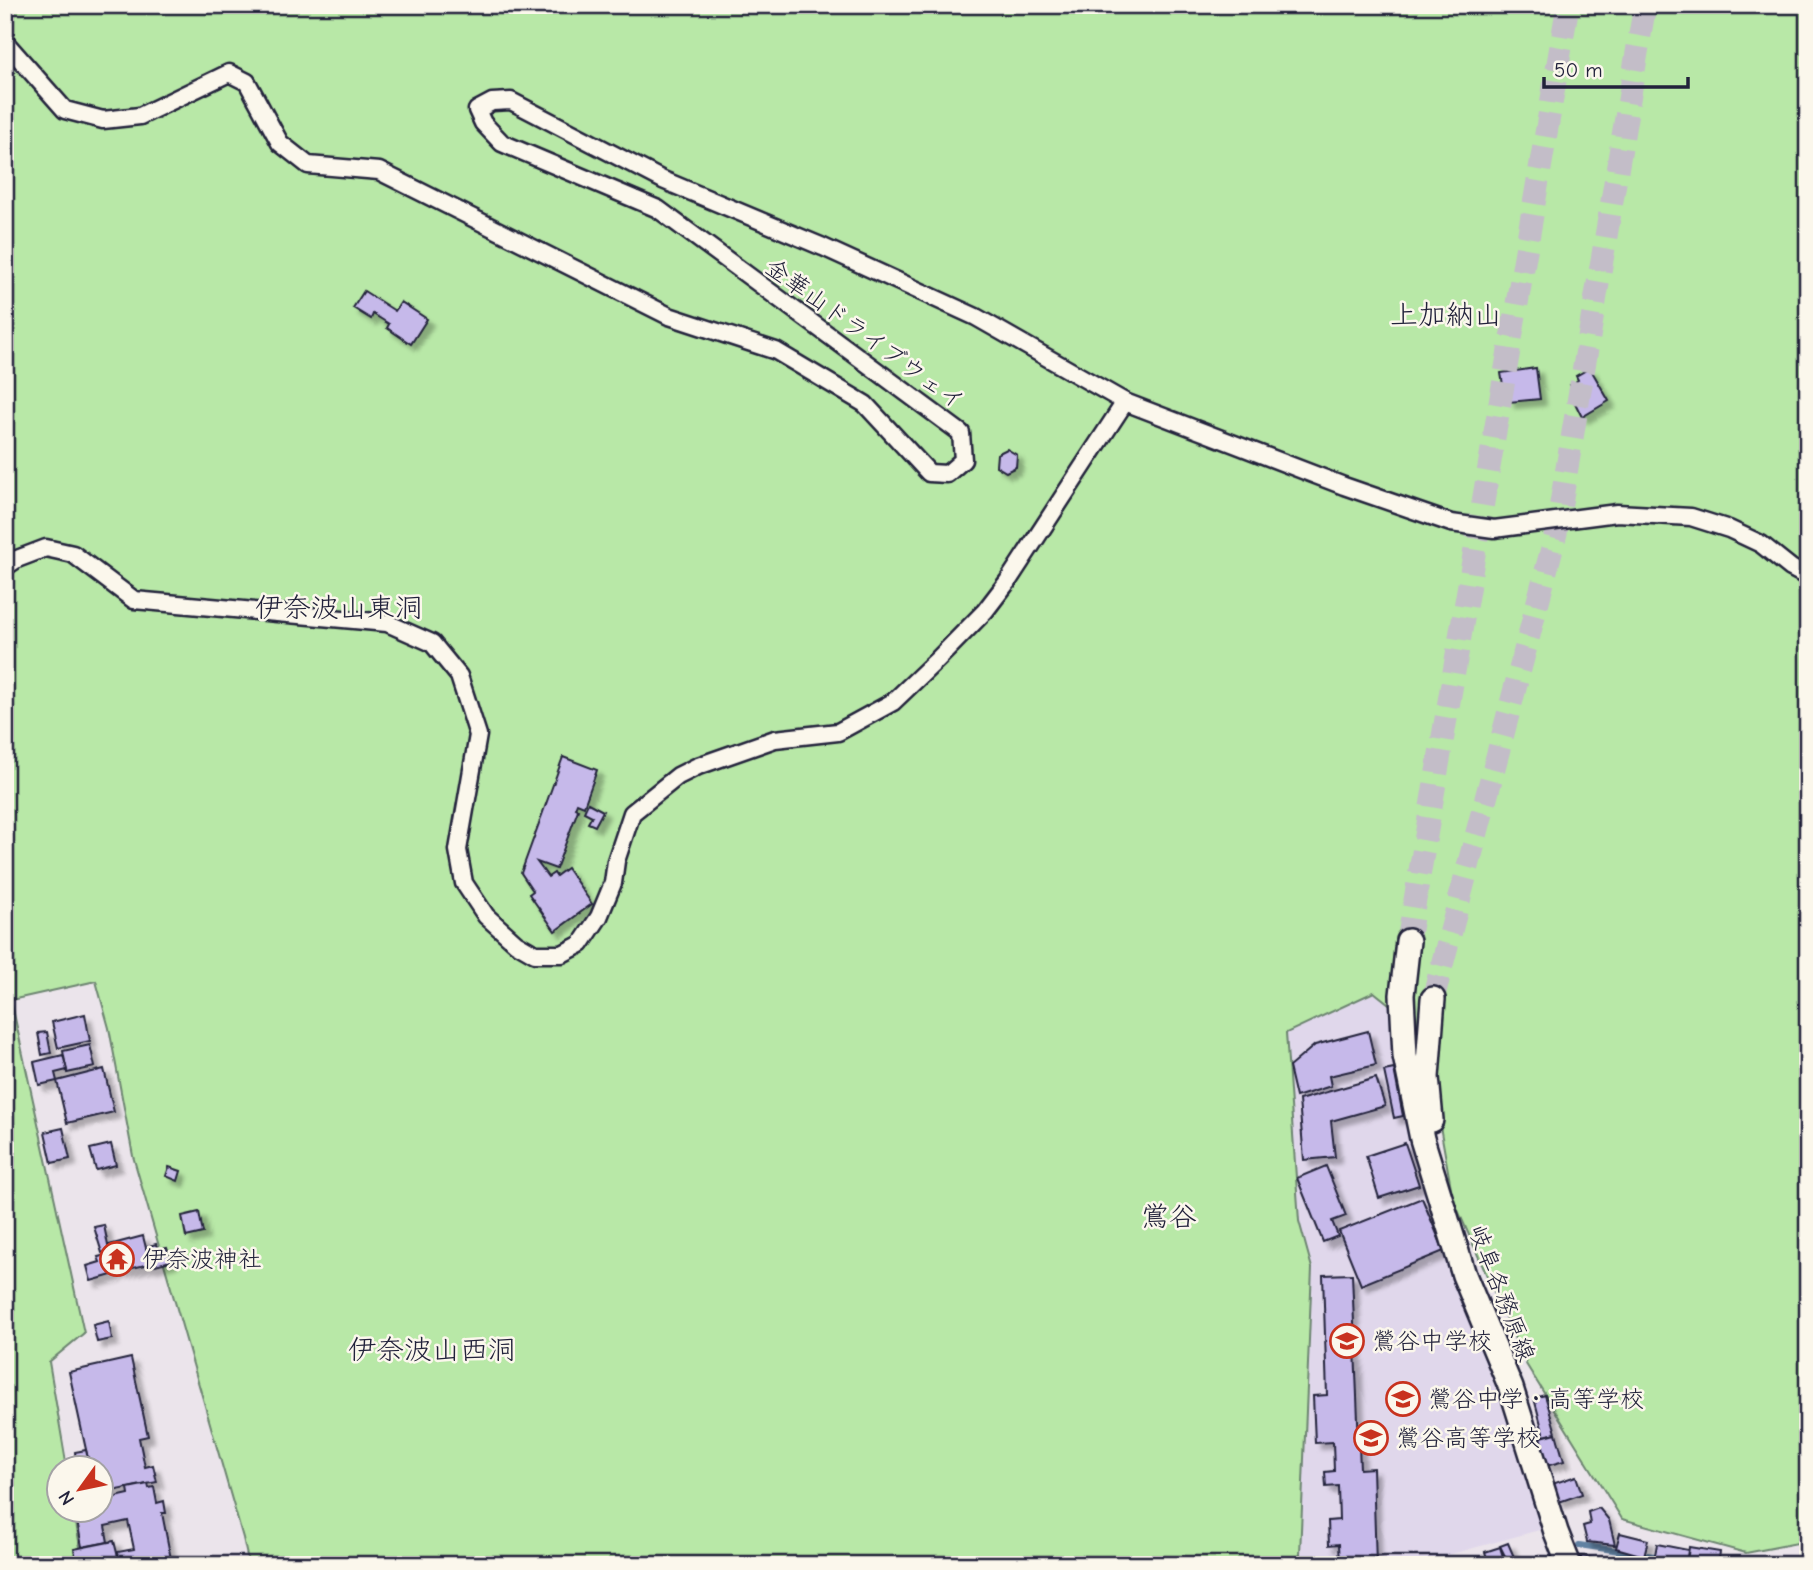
<svg xmlns="http://www.w3.org/2000/svg" width="1813" height="1570" font-family="'Comic Neue','Klee One',sans-serif">
  <style>
    .built { fill: #e0d7eb }
    .green { fill: #b8e8a7; stroke: #6d8571; stroke-width: 2 }
    .lines { fill: none; stroke-linecap: round; stroke-linejoin: round }
    .stream { stroke: #6081a2; stroke-width: 6 }
    .building { fill: #c6b9ea; stroke: #22223b; stroke-width: 2; filter: url(#shadow) }
    .secondary-tunnel { stroke: #c3bdc8; stroke-width: 23; stroke-dasharray: 23 11; stroke-linecap: butt }
    .street-casing { stroke: #22223b; stroke-width: 21 }
    .secondary-casing { stroke: #22223b; stroke-width: 28 }
    .street { stroke: #fbf7ec; stroke-width: 16 }
    .secondary { stroke: #fbf7ec; stroke-width: 23 }
    .labels { text-anchor: middle; dominant-baseline: central; stroke-width: 5; stroke-linejoin: round; paint-order: stroke }
    .street-label { font-size: 24px; fill: #22223b; stroke: #fbf7ec }
    .poi-label { font-size: 24px; fill: #22223b; stroke: #fbf7ec; text-anchor: start }
    .quarter-label { font-size: 28px; fill: #22223b; stroke: #fbf7ec }
  </style>
  <defs>
    <filter id="shadow"><feDropShadow dx="6" dy="6" stdDeviation="2" flood-color="#0004"/></filter>
  </defs>
  <rect width="100%" height="100%" fill="#ebe4eb"/>
  <filter id="ink" filterUnits="userSpaceOnUse"><feTurbulence type="fractalNoise" baseFrequency=".0143" numOctaves="2"/><feDisplacementMap in="SourceGraphic" scale="14" xChannelSelector="R" yChannelSelector="G"/><feConvolveMatrix kernelMatrix="1 2 1 2 8 2 1 2 1" color-interpolation-filters="sRGB"/></filter>
  <g filter="url(#ink)">
    <path class="built" d="M1374 992 1390 1004 1414 1147 1543 1529 1411 1565H1325L1300 1554 1312 1268 1299 1221 1286 1032Z"/>
    <path class="green" d="M5 5H1808V1541L1746 1553 1622 1519 1526 1364 1453 1199 1423 1031 1374 992 1286 1033 1299 1221 1312 1268 1300 1554 1295 1565H249L243 1538 133 1156 109 1028 96 981 11 1000 84 1333 49 1362 67 1468H60V1510L74 1511 83 1565H5Z"/>
    <g class="lines">
      <g class="stream">
        <path d="M1579 1545 1661 1557"/>
        <path d="M1678 1560 1710 1565"/>
      </g>
    </g>
    <g class="building">
      <path d="M364 291 395 311 401 302 427 319 411 344 387 328 389 324 373 314 371 319 353 308Z"/>
      <path d="M1536 368 1540 399 1509 402 1507 385H1503L1501 373Z"/>
      <path d="M1590 368 1609 401 1582 417 1570 393 1573 391 1570 385 1578 380 1576 376Z"/>
      <path d="M1007 449 1017 455 1016 467 1006 472 996 466 997 454Z"/>
      <path d="M563 757 597 770 584 806 577 803 575 808 578 810 556 869 537 862 548 877 554 873 556 876 567 868 592 904 555 931 529 894 533 891 521 873Z"/>
      <path d="M588 803 603 811 595 826 588 823 592 816 584 812Z"/>
      <path d="M85 1014 90 1041 58 1048 52 1022Z"/>
      <path d="M1368 1031 1376 1065 1329 1076 1331 1086 1296 1097 1289 1067 1315 1045Z"/>
      <path d="M47 1032 51 1053 42 1055 38 1033Z"/>
      <path d="M90 1045 95 1067 67 1073 63 1051Z"/>
      <path d="M63 1055 67 1070 55 1073 57 1081 39 1085 34 1062Z"/>
      <path d="M104 1069 114 1112 67 1123 57 1081Z"/>
      <path d="M1394 1069 1403 1116 1394 1118 1384 1071Z"/>
      <path d="M1376 1078 1385 1106 1331 1121 1335 1157 1304 1160 1299 1100Z"/>
      <path d="M63 1128 70 1159 52 1163 45 1132Z"/>
      <path d="M1405 1143 1419 1185 1379 1198 1366 1156Z"/>
      <path d="M111 1144 116 1165 96 1170 90 1149Z"/>
      <path d="M1326 1166 1346 1216 1332 1221 1338 1236 1323 1242 1297 1178Z"/>
      <path d="M169 1167 181 1171 178 1181 166 1176Z"/>
      <path d="M1422 1198 1444 1251 1361 1285 1339 1231Z"/>
      <path d="M199 1212 203 1233 186 1237 182 1216Z"/>
      <path d="M104 1225 109 1251 102 1253 94 1227Z"/>
      <path d="M143 1236 150 1264 115 1272 109 1245Z"/>
      <path d="M156 1244 158 1250 167 1248 171 1261 151 1266 146 1247Z"/>
      <path d="M110 1254 115 1274 91 1281 87 1266 100 1262 98 1257Z"/>
      <path d="M1352 1274 1360 1469 1373 1468 1376 1565H1340L1339 1544 1329 1545 1328 1521 1339 1520 1338 1486 1326 1487 1325 1472 1334 1471 1333 1442 1315 1443 1313 1396 1327 1395 1323 1275Z"/>
      <path d="M109 1321 112 1339 97 1342 93 1325Z"/>
      <path d="M131 1358 148 1436 139 1438 145 1467 153 1465 157 1482 102 1493V1468H90L69 1372Z"/>
      <path d="M1545 1395 1556 1433 1544 1436 1534 1398Z"/>
      <path d="M1556 1433 1564 1461 1546 1466 1538 1438Z"/>
      <path d="M86 1450 90 1468H77L75 1452Z"/>
      <path d="M1576 1476 1582 1494 1559 1502 1552 1484Z"/>
      <path d="M148 1484 149 1488 154 1487 157 1503 164 1501 166 1513H162L172 1564 120 1565 118 1552 134 1549 128 1521 105 1526 108 1542 82 1547 75 1510H102V1498V1500L129 1494 128 1488Z"/>
      <path d="M1599 1508 1609 1520 1615 1545 1587 1542 1583 1526 1590 1524 1588 1512Z"/>
      <path d="M1620 1533 1648 1540 1644 1556 1616 1548Z"/>
      <path d="M114 1541 120 1565H77L74 1549Z"/>
      <path d="M1508 1543 1514 1557 1507 1560 1500 1546Z"/>
      <path d="M1657 1544 1688 1550 1686 1565 1654 1560Z"/>
      <path d="M1500 1547 1504 1560 1495 1563V1565H1452L1487 1558 1485 1552Z"/>
      <path d="M1689 1547 1720 1552 1718 1565 1687 1562Z"/>
      <path d="M1580 1556 1608 1560 1610 1565H1584Z"/>
    </g>
    <g class="lines">
      <g class="secondary-tunnel">
        <path d="M1408 941 1568 5"/>
        <path d="M1433 999 1556 533 1645 5"/>
      </g>
      <g class="street-casing">
        <g id="street">
          <path d="M5 42 65 110 103 120 140 116 229 73 247 82 280 143 308 165 379 171 669 316 776 351 865 404 929 473 947 474 963 460 961 433 658 209 502 143 483 123 477 110 492 102 511 101 663 180 823 247 976 317 1125 402 1344 486 1451 523 1494 529 1617 513 1691 517 1729 529 1761 544 1791 568 1808 577"/>
          <path d="M5 567 17 559 46 548 73 554 134 600 387 623 432 643 459 676 478 735 458 850 464 883 486 916 516 943 535 954H562L581 944 599 917 613 883 616 861 632 813 678 776 698 766 775 739 838 732 893 702 938 659 985 611 1008 581 1125 402"/>
        </g>
      </g>
      <g class="secondary-casing">
        <g id="secondary">
          <path d="M1408 941 1402 995 1405 1056 1422 1139 1464 1275 1511 1388 1556 1532 1569 1565"/>
          <path d="M1431 1120 1427 1077 1433 999"/>
        </g>
      </g>
      <use href="#street" class="street"/>
      <use href="#secondary" class="secondary"/>
    </g>
  </g>
  <defs>
    <g id="temple-ring" transform="scale(1.75)"><circle r="9.5" fill="#fbf7ec" stroke="#c8321e" stroke-width="1.5"/><path d="M0-6L5-2H3V0L6.5 2.5H4V6H1.5V3h-3V6H-4V2.5H-6.5L-3 0V-2H-5Z" fill="#c8321e"/></g>
    <g id="school-ring" transform="scale(1.75)"><circle r="9.5" fill="#fbf7ec" stroke="#c8321e" stroke-width="1.5"/><path d="M0-5L7-2L0 1L-7-2ZM-4 1L0 2.5L4 1V4Q0 6-4 4Z" fill="#c8321e"/></g>
  </defs>
  <g fill-rule="evenodd">
    <use href="#temple-ring" x="117" y="1259"/>
    <use href="#school-ring" x="1347" y="1341"/>
    <use href="#school-ring" x="1403" y="1399"/>
    <use href="#school-ring" x="1371" y="1438"/>
  </g>
  <g class="labels">
    <g class="street-label">
      <text transform="translate(865 334) rotate(36)">金華山ドライブウェイ</text>
      <text transform="translate(1502 1293) rotate(69)">岐阜各務原線</text>
    </g>
    <g class="poi-label">
      <text x="142" y="1259">伊奈波神社</text>
      <text x="1372" y="1341">鶯谷中学校</text>
      <text x="1428" y="1399">鶯谷中学・高等学校</text>
      <text x="1396" y="1438">鶯谷高等学校</text>
    </g>
    <g class="quarter-label">
      <text x="1446" y="315">上加納山</text>
      <text x="339" y="608">伊奈波山東洞</text>
      <text x="1169" y="1217">鴬谷</text>
      <text x="432" y="1350">伊奈波山西洞</text>
    </g>
  </g>
  <rect width="1813" height="1570" fill="none" stroke="#fbf7ec" stroke-width="28"/>
  <rect x="14" y="14" width="1785" height="1542" fill="none" stroke="#22223b" stroke-width="2.5" filter="url(#ink)"/>
  <g transform="translate(80 1489) rotate(237)"><circle r="33" fill="#fbf7ec" stroke="#a4a2a5" stroke-width="2"/>
  <path d="M0-5L12 26L0 18L-12 26Z" fill="#c8321e"/>
  <text y="-10" font-size="19" font-weight="bold" text-anchor="middle" fill="#22223b">N</text>
  </g>
  <path d="M1544 77v10h144v-10" fill="none" stroke="#22223b" stroke-width="3.5"/>
  <text x="1554" y="77" font-size="21" fill="#22223b" stroke="#fbf7ec" stroke-width="5" paint-order="stroke">50 m</text>
</svg>
